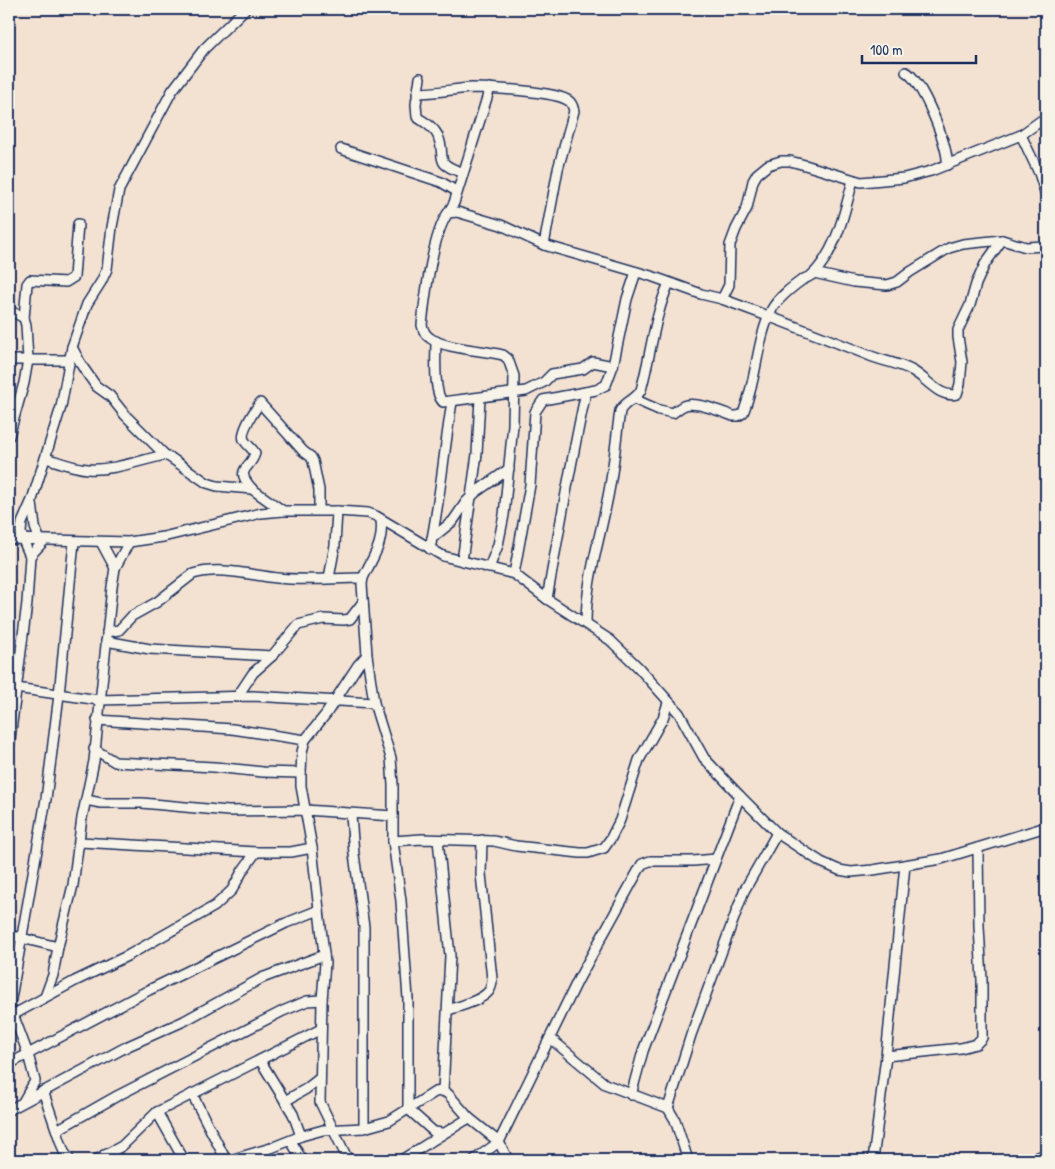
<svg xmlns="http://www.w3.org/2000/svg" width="1055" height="1169" font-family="'Patrick Hand',sans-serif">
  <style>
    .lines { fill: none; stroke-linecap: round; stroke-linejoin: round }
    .street-casing { stroke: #1b2f5e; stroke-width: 12 }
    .street { stroke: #f7f3e8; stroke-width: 9 }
  </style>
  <rect width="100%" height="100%" fill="#f3e1d2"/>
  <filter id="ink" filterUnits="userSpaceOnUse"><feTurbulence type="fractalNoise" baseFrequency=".02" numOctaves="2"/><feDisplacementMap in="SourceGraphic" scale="10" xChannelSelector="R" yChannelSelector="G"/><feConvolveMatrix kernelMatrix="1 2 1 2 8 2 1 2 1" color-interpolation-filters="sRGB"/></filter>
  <g filter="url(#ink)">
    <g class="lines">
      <g class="street-casing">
        <g id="street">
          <path d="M906 72C921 79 950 148 947 165"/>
          <path d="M420 78 416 104 417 117C425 123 433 126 438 136 447 157 432 163 462 172"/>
          <path d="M417 93C436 93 454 89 472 88 490 88 556 91 569 101 572 103 573 107 574 111L558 169 544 245"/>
          <path d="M1021 135 1039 173 1046 195"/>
          <path d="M341 149 441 182 456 191"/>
          <path d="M448 213 454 203 490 88"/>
          <path d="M814 273 854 282 887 285 897 282 910 272 949 248 963 244 1002 240 1026 247 1046 246"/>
          <path d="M722 299C771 317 820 336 868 355 882 361 898 363 911 370 926 377 939 399 957 394L960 384 962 362 958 337V330L970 305 976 284 985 264 1002 240"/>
          <path d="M9 311 17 314 24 318 26 325 28 360 24 383 9 436"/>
          <path d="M24 318 27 284 30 280 66 282 74 277 78 224"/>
          <path d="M436 341C436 356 433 393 443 402L526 391 544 382 552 374 583 369 593 362 613 366"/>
          <path d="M72 347 82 366 96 386 110 396 125 415 165 455"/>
          <path d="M9 360H70"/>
          <path d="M634 399 659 410 673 413C676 411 679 408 683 406 694 400 722 412 733 416H738L743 413C757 380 756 341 772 309 779 297 791 288 802 280 806 278 812 276 815 272 837 248 845 211 853 180"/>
          <path d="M46 458C59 462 73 468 88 469 112 471 141 460 165 455L171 458 207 483 217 486 252 489 283 511"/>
          <path d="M252 489C233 467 251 470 255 453 252 448 247 445 244 440 240 431 255 410 260 403L303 451 311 457 313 461 319 490V510"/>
          <path d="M32 503 35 527 40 541"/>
          <path d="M381 520C384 544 373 556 363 578L362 584 367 655 374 703 391 758 393 785V841L401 901 408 999V1109L434 1132 442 1133"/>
          <path d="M432 538 453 521 466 502 476 492 509 469"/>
          <path d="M9 539 129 542 163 537 261 513 283 511H337L368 513 376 516 443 556 514 574 547 599 610 640 638 667 679 713 704 758 740 796 777 833 821 862 839 870 851 872 873 870 941 859 1046 827"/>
          <path d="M101 542 115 568"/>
          <path d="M430 549C440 500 444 451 452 402"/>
          <path d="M30 556 44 541"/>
          <path d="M462 561 477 454 480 398"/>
          <path d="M489 568 498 545 504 515 513 425 514 376 508 359 503 355C484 350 445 349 430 338 425 335 423 330 422 325 425 297 432 235 448 213L457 212 501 225 544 245 651 276 701 294 722 299 729 285 730 245 736 229 747 208 753 181 757 174 768 165 781 161H790L805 165 861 182 904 178 931 171 1021 135 1046 117"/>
          <path d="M514 574 530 485 535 412 543 400 596 390 606 385 613 366 627 299 636 272"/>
          <path d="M329 578 335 545 337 511"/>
          <path d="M547 599C559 530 571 461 586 392"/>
          <path d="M586 624C586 578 601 536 609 491 614 465 616 438 620 411 625 401 636 400 641 390 651 354 654 317 669 283"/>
          <path d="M107 632 119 630 132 616 157 602 193 574C220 566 250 575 277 578 305 581 335 578 363 578"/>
          <path d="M106 641 150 649 272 656"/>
          <path d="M9 687 99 700 253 696 374 703"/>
          <path d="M237 697 253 673 272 656 298 625 323 619 344 620 350 619 363 602"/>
          <path d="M97 720 232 729 305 740"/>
          <path d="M9 747 27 603 30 556 23 540 21 532 22 523 32 500 61 407 72 347 87 304 101 282 107 269 112 227 119 190 172 91 204 49 245 9"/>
          <path d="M94 749 115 762 214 767 263 772 301 773"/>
          <path d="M86 800 101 803H142L228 811 305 810 393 816"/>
          <path d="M351 815 354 854 364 927V1128"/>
          <path d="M438 840 450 956 443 1091"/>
          <path d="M393 841 422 839 494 841 516 846 580 853H588L604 848 611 838 620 820 639 760 663 718 668 703"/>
          <path d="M80 842 256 852H291L312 848"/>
          <path d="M9 935 58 947"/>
          <path d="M45 997 53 975 58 947 73 885 82 818 94 761 112 587 115 568 129 542"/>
          <path d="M9 1010 46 799 59 695 74 542"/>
          <path d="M448 1010C460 1006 481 1001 489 991 491 988 492 983 492 979L481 874 482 840"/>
          <path d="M13 1014 28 1054 35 1081 24 1100"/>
          <path d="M9 1017 75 981 129 955 215 906 232 890 243 870 256 852"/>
          <path d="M550 1038 605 1084 668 1108 675 1120 688 1160"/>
          <path d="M886 1056 961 1048 976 1044 982 1038V980L979 926 978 848"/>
          <path d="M260 1060 293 1114 301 1136"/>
          <path d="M9 1064 149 990 286 923 319 910"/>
          <path d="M43 1091 64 1152 70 1160"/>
          <path d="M192 1094 226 1160"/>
          <path d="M631 1095 643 1051 740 796"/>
          <path d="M285 1101 306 1089 320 1078"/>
          <path d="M668 1108 691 1035 744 891 777 833"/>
          <path d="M9 1110 128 1046 184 1021 262 978 324 955"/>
          <path d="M157 1112 184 1160"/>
          <path d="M57 1130 117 1096 283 1011 307 1001 322 1000"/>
          <path d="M291 1141 302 1160"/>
          <path d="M104 1155 123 1160"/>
          <path d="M96 1160 122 1146 157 1112 321 1029"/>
          <path d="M230 1160 271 1148 301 1136 323 1130 364 1128 389 1121 435 1092 443 1091 448 1094 469 1118 499 1142 508 1160"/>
          <path d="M348 1160 320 1102 322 1000 325 963 312 848 301 786V773L302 752 305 740 326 714 358 665 367 655"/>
          <path d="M401 1160 469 1118"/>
          <path d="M474 1160 499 1142 578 980 642 864 650 861H693L716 859"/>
          <path d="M873 1160 886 1056 905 865"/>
          <path d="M1030 1160 1046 1154"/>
        </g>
      </g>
      <use href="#street" class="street"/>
    </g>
  </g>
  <rect width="1055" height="1169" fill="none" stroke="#f7f3e8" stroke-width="30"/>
  <rect x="15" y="15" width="1025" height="1139" fill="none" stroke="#1b2f5e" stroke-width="2" filter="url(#ink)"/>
  <path d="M862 55v8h114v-8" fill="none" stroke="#1b2f5e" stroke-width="2.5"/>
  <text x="870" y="55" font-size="15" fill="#1b2f5e" stroke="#f7f3e8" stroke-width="4" paint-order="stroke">100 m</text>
</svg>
